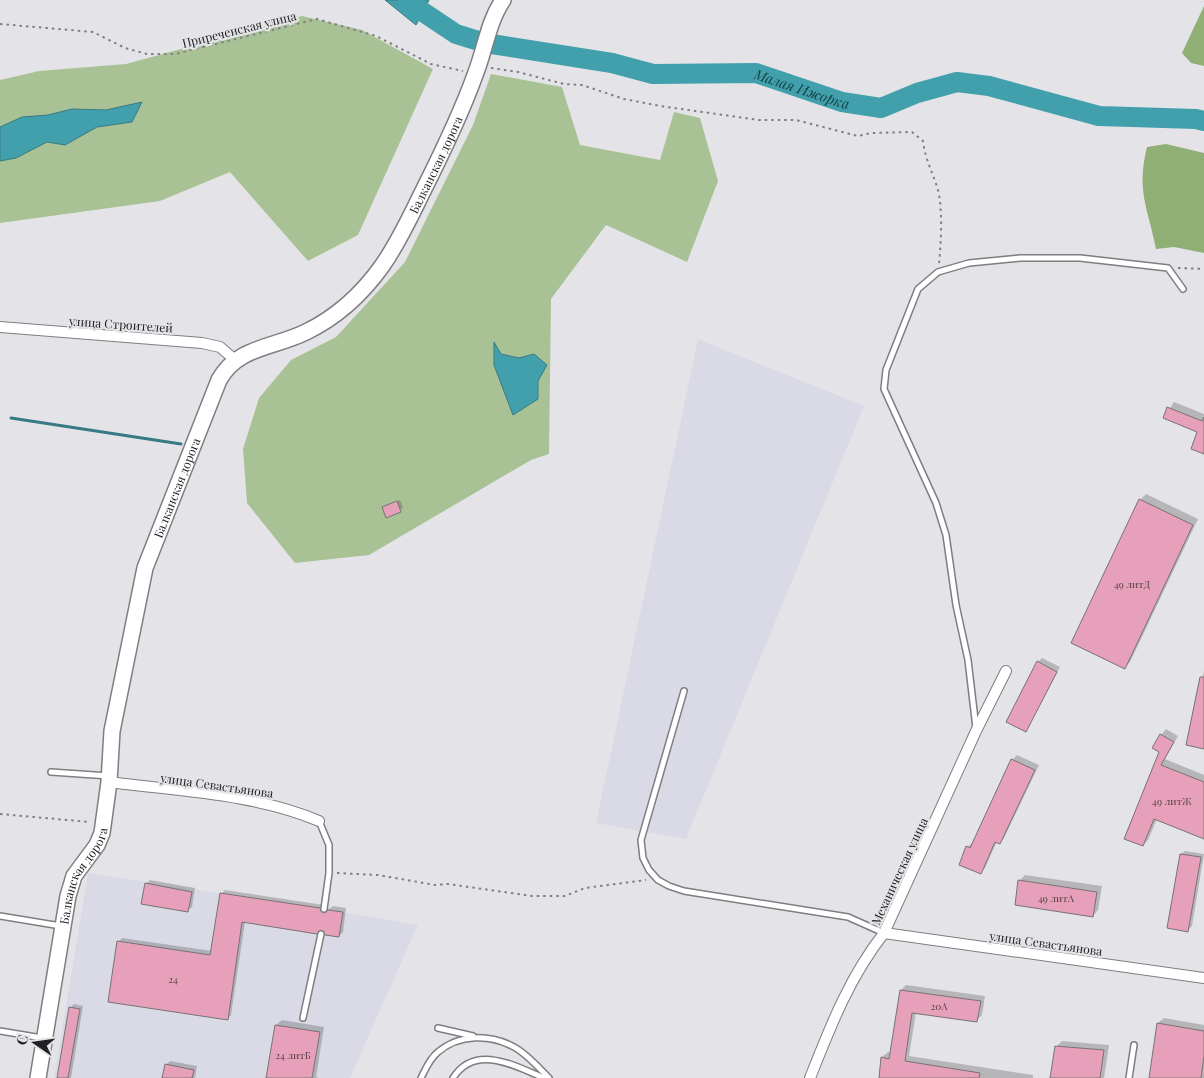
<svg xmlns="http://www.w3.org/2000/svg" width="1204" height="1078" font-family="'Playfair Display',serif">
  <style>
    .built { fill: #d9dae5 }
    .green { fill: #a9c295 }
    .forest { fill: #8faf74 }
    .water { fill: #41a0ac; stroke: #377a83 }
    .shadow { fill: #0003 }
    .lines { fill: none; stroke-linecap: round; stroke-linejoin: round }
    .stream { stroke: #377a83; stroke-width: 3 }
    .river { stroke: #41a0ac; stroke-width: 20 }
    .building { fill: #e7a0b9; stroke: #777273 }
    .lane-casing { stroke: #7e7e82; stroke-width: 8 }
    .street-casing { stroke: #7e7e82; stroke-width: 12 }
    .secondary-casing { stroke: #7e7e82; stroke-width: 18 }
    .path { stroke: #808083; stroke-width: 2; stroke-dasharray: 2.5 4; stroke-linecap: butt }
    .lane { stroke: #fff; stroke-width: 5 }
    .street { stroke: #fff; stroke-width: 10 }
    .secondary { stroke: #fff; stroke-width: 15 }
    .labels { text-anchor: middle; dominant-baseline: central; stroke-width: 4.5; stroke-linejoin: round; paint-order: stroke }
    .number-label { font-size: 10px; fill: #524148 }
    .street-label { font-size: 12px; fill: #212123; stroke: #e4e4e8 }
    .water-label { font-size: 14px; font-style: italic; fill: #144045; stroke: #e4e4e8 }
  </style>
  <rect width="100%" height="100%" fill="#e4e4e8"/>
  <g class="built">
    <path d="M698 339 864 406 686 839 596 823Z"/>
    <path d="M88 873 343 912 418 925 350 1078H54Z"/>
  </g>
  <g class="green">
    <path d="M302 16 362 30 433 69 358 235 308 261 230 172 160 201 0 223V80L39 71 126 64Z"/>
    <path d="M491 74 562 87 580 145 660 160 674 112 700 118 718 181 687 262 606 225 551 299 549 454 531 460 369 555 295 563 247 503 243 449 259 398 291 360 336 337 405 262 473 125Z"/>
  </g>
  <g class="forest">
    <path d="M1204 6V66L1191 63 1182 53Z"/>
    <path d="M1166 144 1204 153V253L1174 247 1156 249C1148 207 1136 192 1147 147Z"/>
  </g>
  <g class="water">
    <path d="M385 0H429L416 25Z"/>
    <path d="M142 102 132 122 97 127 65 145 47 142 16 158 0 161V127L22 117 48 115 72 109 106 110Z"/>
    <path d="M494 342 501 354 519 358 534 354 547 365 538 381V399L513 415 494 365Z"/>
  </g>
  <g class="shadow">
    <path d="M1174 402 1204 414V452L1199 432 1164 417Z"/>
    <path d="M1146 494 1198 519 1130 662 1125 667 1140 500Z"/>
    <path d="M400 500 403 508 387 516 383 508Z"/>
    <path d="M1042 658 1060 667 1026 731 1038 662Z"/>
    <path d="M1204 671V747L1188 744Z"/>
    <path d="M1166 729 1178 736 1165 759 1204 775V837L1157 819 1148 840 1143 845 1161 752V735Z"/>
    <path d="M1017 755 1039 765 1004 838 1000 843 997 841 985 868 980 873 967 847 973 843 1012 760Z"/>
    <path d="M1185 851 1204 854 1192 926 1188 930 1181 854Z"/>
    <path d="M1025 875 1102 886 1098 910 1093 916 1020 880Z"/>
    <path d="M150 880 195 888 192 907 188 910 146 884Z"/>
    <path d="M225 890 324 905 327 910 333 906 346 908 343 932 339 936 322 928 245 922 231 1015 227 1019 118 942 122 938 212 951 221 894Z"/>
    <path d="M906 985 985 996 982 1015 976 1021 916 1012 909 1056 1033 1075V1078H880L882 1057 888 1052 891 1053 901 990Z"/>
    <path d="M74 1004 83 1006 71 1078H58L70 1008Z"/>
    <path d="M1164 1018 1204 1025V1078H1150L1158 1023Z"/>
    <path d="M282 1020 324 1027 316 1077 319 1078H268L276 1025Z"/>
    <path d="M1062 1041 1109 1045 1104 1078H1052L1056 1047Z"/>
    <path d="M170 1061 197 1066 195 1078H163L166 1065Z"/>
  </g>
  <g class="lines">
    <path class="stream" d="M11 418 181 444"/>
    <path class="river" id="s1" d="M408 0 420 10 456 34 485 43 612 63 653 74 756 73 842 102 881 108 917 93 957 82 989 86 1099 116 1196 119 1204 121"/>
  </g>
  <g class="building">
    <path d="M1167 407 1202 421 1204 417V454L1191 449 1197 432 1163 418Z"/>
    <path d="M1139 499 1193 525 1125 669 1071 643Z"/>
    <path d="M397 501 401 512 386 518 382 507Z"/>
    <path d="M1037 661 1057 672 1026 732 1006 722Z"/>
    <path d="M1200 677H1204V749L1186 745Z"/>
    <path d="M1160 734 1174 742 1161 765 1204 782V839L1154 819 1143 846 1124 839 1159 752 1152 748Z"/>
    <path d="M1011 759 1035 770 1000 844 995 842 981 874 959 865 966 846 970 848Z"/>
    <path d="M1180 854 1201 857 1188 932 1167 928Z"/>
    <path d="M1018 880 1097 892 1093 917 1015 905Z"/>
    <path d="M145 883 192 892 188 912 141 904Z"/>
    <path d="M220 893 320 908 323 913 328 910 343 912 339 937 325 935 321 930 317 934 242 922 228 1020 108 1002 117 941 210 955Z"/>
    <path d="M900 990 981 1001 977 1022 912 1013 905 1061 980 1073 979 1078H879L881 1057 889 1059Z"/>
    <path d="M69 1007 80 1009 68 1078H57Z"/>
    <path d="M1157 1023 1204 1031V1056L1201 1078H1149Z"/>
    <path d="M275 1025 320 1032 312 1078H266Z"/>
    <path d="M1055 1046 1104 1050 1100 1078H1050Z"/>
    <path d="M165 1064 194 1070 192 1078H162Z"/>
  </g>
  <g class="lines">
    <g class="lane-casing">
      <g id="lane">
        <path d="M684 691 641 840 643 858 649 870 658 880 669 886 684 891 848 917 884 933"/>
        <path d="M976 728 968 660 956 605 946 535 936 503 884 389 886 370 918 289 938 272 969 263 1020 258H1080L1168 268 1183 289"/>
        <path d="M51 772 109 776"/>
        <path d="M319 821 329 845V873L324 909"/>
        <path d="M0 916 61 926"/>
        <path d="M303 1018 321 934"/>
        <path d="M438 1028 473 1036"/>
        <path d="M0 1031 42 1038"/>
        <path d="M421 1078C425 1070 430 1058 438 1052 459 1034 490 1034 514 1047 527 1054 538 1067 549 1078"/>
        <path d="M453 1078C475 1043 515 1066 544 1078"/>
        <path d="M1129 1078 1134 1045"/>
      </g>
    </g>
    <g class="street-casing">
      <g id="street">
        <path d="M0 327 202 343 220 347 234 359"/>
        <path d="M109 782C177 791 257 794 319 821"/>
        <path d="M884 933 1204 978"/>
        <path d="M810 1078C831 1025 849 978 884 933L976 731 1006 671"/>
      </g>
    </g>
    <g class="secondary-casing">
      <g id="secondary">
        <path id="s2" d="M38 1078 68 896 74 876 97 845 102 833 109 782 112 731 145 568 219 380C238 346 274 348 306 332 337 317 362 294 382 266 399 242 411 215 424 189 443 151 461 114 475 75 485 50 488 22 503 0"/>
      </g>
    </g>
    <g class="path">
      <path d="M0 24 93 32 125 48 147 54H175L317 19 376 36 431 64 463 71"/>
      <path d="M491 68 518 72 564 84 582 85 624 99 660 106 759 120H796L858 136 871 133 912 132 923 141C925 159 933 173 938 190 943 210 941 243 939 264"/>
      <path d="M1178 268 1204 269"/>
      <path d="M0 814 90 822"/>
      <path d="M337 873 378 875 435 885 448 884 532 896H565L585 888 646 880"/>
    </g>
    <use href="#lane" class="lane"/>
    <use href="#street" class="street"/>
    <use href="#secondary" class="secondary"/>
  </g>
  <g class="labels">
    <g class="number-label">
      <text x="1132" y="584">49 литД</text>
      <text x="1172" y="801">49 литЖ</text>
      <text x="1056" y="898">49 литА</text>
      <text x="173" y="979">24</text>
      <text x="939" y="1006">20А</text>
      <text x="293" y="1055">24 литБ</text>
    </g>
    <g class="street-label">
      <text transform="translate(239 29) rotate(-14)">Приреченская улица</text>
      <text stroke="none"><textPath href="#s2" startOffset="1046">Балканская дорога</textPath></text>
      <text transform="translate(121 324) rotate(4)">улица Строителей</text>
      <text stroke="none"><textPath href="#s2" startOffset="612">Балканская дорога</textPath></text>
      <text transform="translate(217 785) rotate(8)">улица Севастьянова</text>
      <text transform="translate(899 871) rotate(-65)">Механическая улица</text>
      <text stroke="none"><textPath href="#s2" startOffset="209">Балканская дорога</textPath></text>
      <text transform="translate(1046 943) rotate(8)">улица Севастьянова</text>
    </g>
    <g class="water-label">
      <text stroke="none"><textPath href="#s1" startOffset="412">Малая Ижорка</textPath></text>
    </g>
  </g>
  <g transform="translate(35 1043) rotate(283)" stroke="#e4e4e8" stroke-width="4" paint-order="stroke">
  <path d="M0-4L9 19L0 12L-9 19Z" fill="#212123"/>
  <text y="-8" font-size="14" font-weight="bold" text-anchor="middle" fill="#212123">С</text>
  </g>
</svg>
